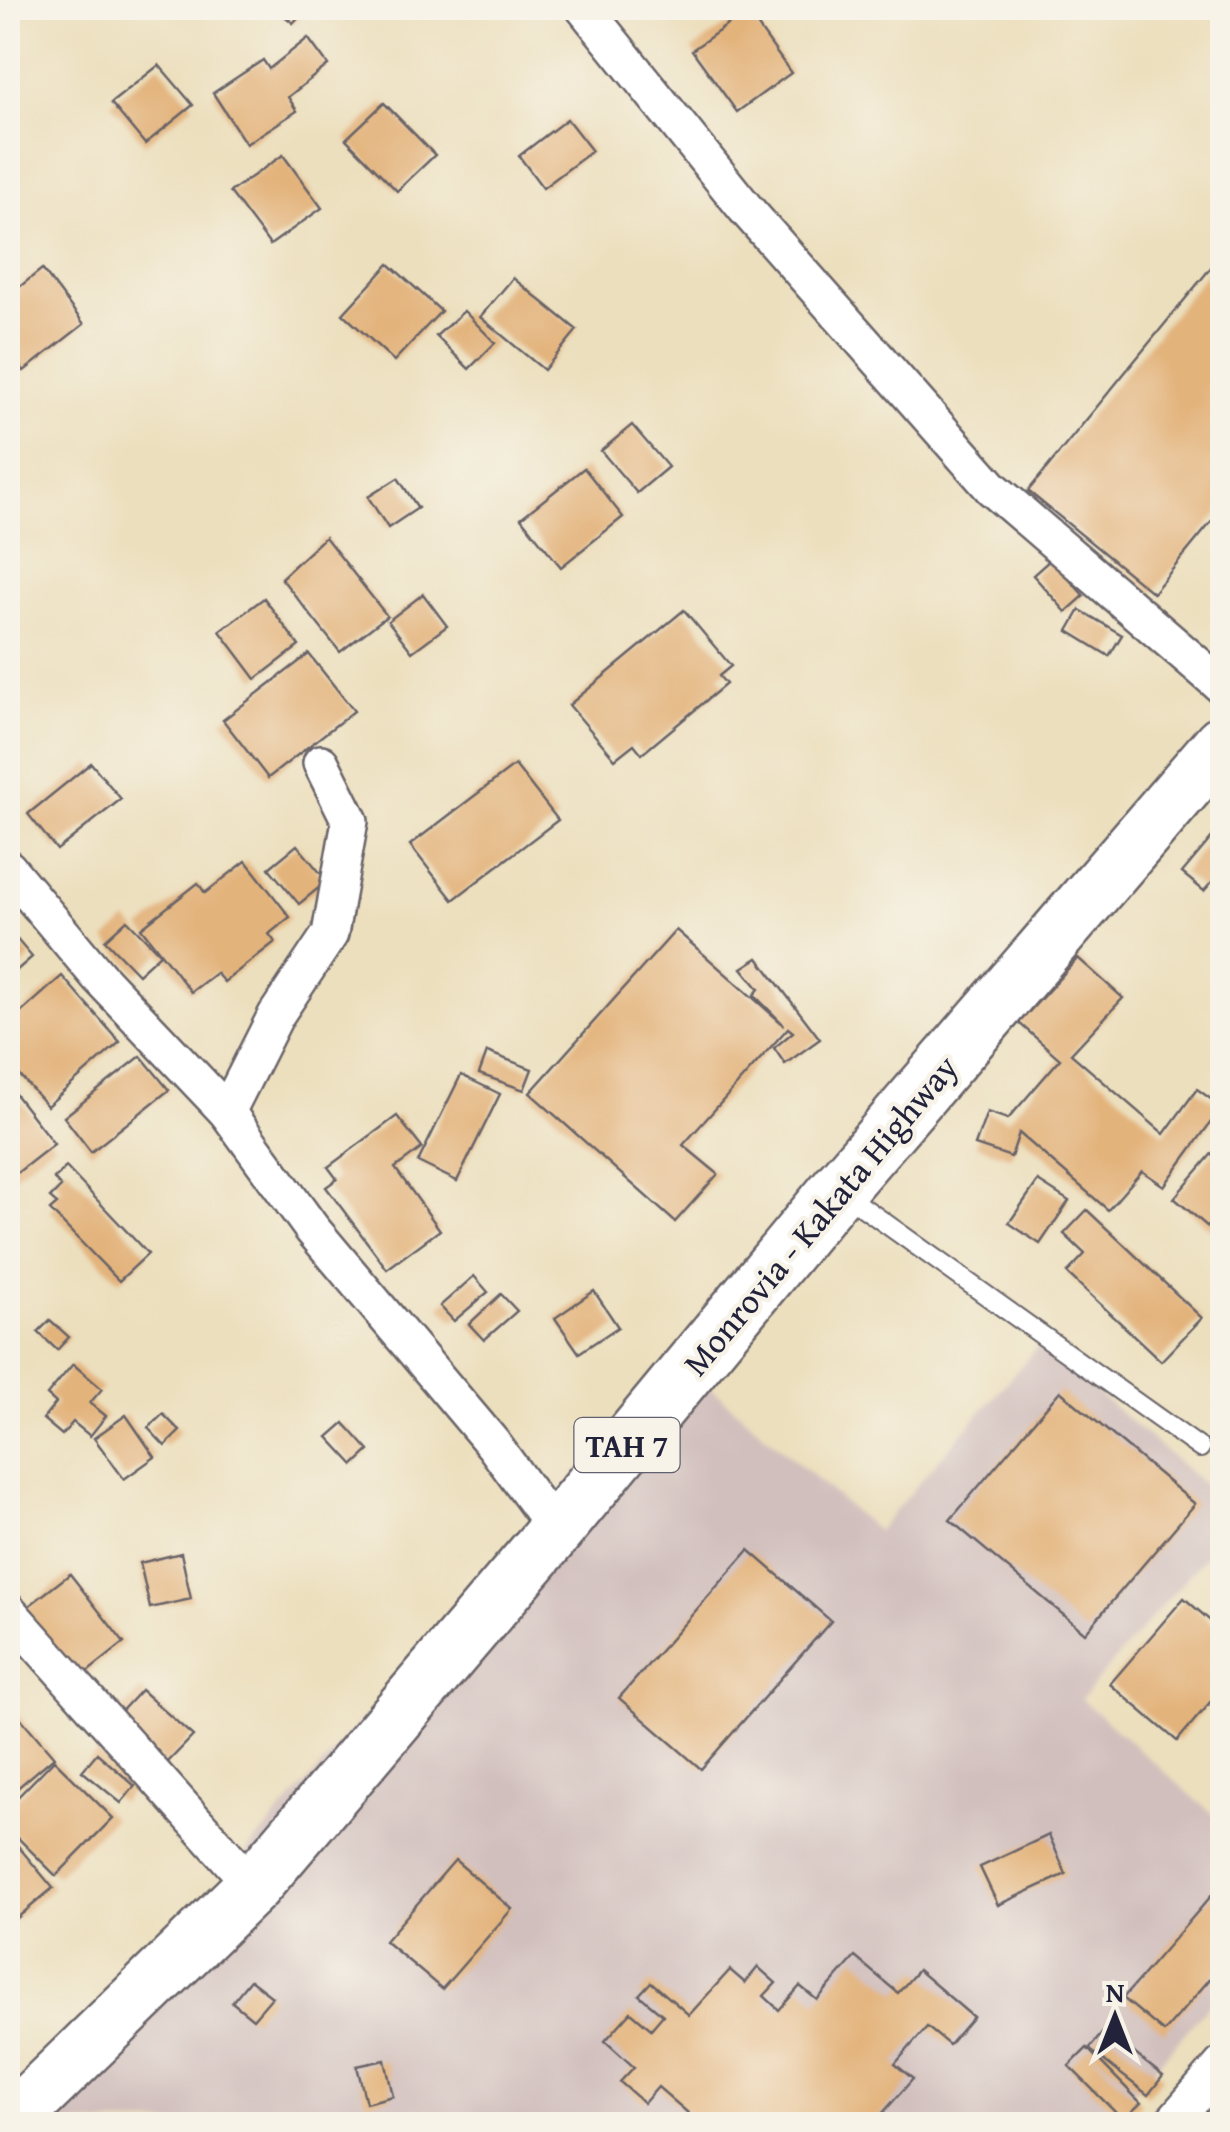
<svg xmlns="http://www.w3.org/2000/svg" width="1230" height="2132" font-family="'Gentium Book Plus',serif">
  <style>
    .industrial { fill: #d1bfbd }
    .building { fill: #e3b37c }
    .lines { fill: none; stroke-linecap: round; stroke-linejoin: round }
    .service-casing { stroke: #696468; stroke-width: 22 }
    .minor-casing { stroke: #696468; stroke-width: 40 }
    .trunk-casing { stroke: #696468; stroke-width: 60 }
    .service { stroke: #fff; stroke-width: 18 }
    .minor { stroke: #fff; stroke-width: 35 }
    .trunk { stroke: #fff; stroke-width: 55 }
    .labels { text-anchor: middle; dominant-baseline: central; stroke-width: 9; stroke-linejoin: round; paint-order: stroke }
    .shield { fill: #f7f3e8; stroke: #62616f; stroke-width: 2.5 }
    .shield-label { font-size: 32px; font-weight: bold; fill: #22223b }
    .street-label { font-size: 35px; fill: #22223b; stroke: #f7f3e8 }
  </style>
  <rect width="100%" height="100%" fill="#f7f3e8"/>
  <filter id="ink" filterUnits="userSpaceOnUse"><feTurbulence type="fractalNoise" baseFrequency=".01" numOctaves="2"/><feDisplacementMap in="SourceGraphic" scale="20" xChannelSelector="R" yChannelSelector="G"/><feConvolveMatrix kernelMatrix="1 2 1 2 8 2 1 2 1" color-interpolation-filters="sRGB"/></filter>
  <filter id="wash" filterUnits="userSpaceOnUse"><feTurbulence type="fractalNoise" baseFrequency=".0048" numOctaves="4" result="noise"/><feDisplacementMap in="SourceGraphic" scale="40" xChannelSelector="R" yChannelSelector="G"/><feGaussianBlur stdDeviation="2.25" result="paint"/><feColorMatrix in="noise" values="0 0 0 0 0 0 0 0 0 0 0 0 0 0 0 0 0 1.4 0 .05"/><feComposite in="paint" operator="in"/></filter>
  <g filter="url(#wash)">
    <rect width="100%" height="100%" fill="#ecdfbd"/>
    <path class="industrial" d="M1040 1344 1222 1500V1537L1081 1699 1222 1822V1990L1106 2124H9L677 1359 877 1531Z"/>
    <g id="blocks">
      <g class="building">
        <path d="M275 8H307L293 23Z"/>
        <path d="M747 11 791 73 737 112 692 50Z"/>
        <path d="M308 38 328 65 288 97 297 111 246 144 213 93 263 60 269 69Z"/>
        <path d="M159 65 193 105 145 144 111 103Z"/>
        <path d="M384 103 435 155 397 191 346 139Z"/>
        <path d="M567 119 592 151 543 188 519 156Z"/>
        <path d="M283 155 322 208 270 245 230 192Z"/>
        <path d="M1222 254V509L1153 593 1028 491Z"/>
        <path d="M389 264 441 311 394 361 343 314Z"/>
        <path d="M42 269 84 324 24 371 8 349V296Z"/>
        <path d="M513 278 577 330 544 370 480 317Z"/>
        <path d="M464 311 495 343 469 369 436 336Z"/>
        <path d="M632 425 668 467 637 493 601 451Z"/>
        <path d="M584 468 623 517 561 567 521 518Z"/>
        <path d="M398 478 418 508 388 528 368 497Z"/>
        <path d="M325 537 387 616 340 652 281 578Z"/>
        <path d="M1051 559 1084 596 1066 612 1033 575Z"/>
        <path d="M423 594 447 626 412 652 388 621Z"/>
        <path d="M264 598 299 646 256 679 220 631Z"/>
        <path d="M684 610 731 666 719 676 726 684 642 754 634 744 615 759 569 705Z"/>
        <path d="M1080 610 1122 635 1109 656 1068 631Z"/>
        <path d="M309 654 354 711 268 778 223 720Z"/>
        <path d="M91 763 121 799 57 850 28 814Z"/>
        <path d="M515 765 558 820 453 900 410 845Z"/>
        <path d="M1213 836 1222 844V870L1204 891 1182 873Z"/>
        <path d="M297 845 327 881 299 904 269 868Z"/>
        <path d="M246 861 290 917 269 934 275 942 224 982 216 973 191 992 141 928 198 883 205 893Z"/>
        <path d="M127 920 160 954 138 974 105 940Z"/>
        <path d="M8 929 32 957 8 978Z"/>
        <path d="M676 930 784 1025 754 995 759 989 742 968 758 958 820 1039 785 1064 774 1048 793 1032 788 1028 683 1145 718 1174 675 1222 530 1093Z"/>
        <path d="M1078 958 1123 998 1071 1054 1164 1134 1197 1089 1222 1107 1164 1186 1142 1171 1108 1210 1019 1133 1011 1157 975 1145 987 1112 1008 1119 1060 1059 1019 1023Z"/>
        <path d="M62 976 120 1042 47 1106 8 1062V1024Z"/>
        <path d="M487 1052 532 1069 524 1090 479 1074Z"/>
        <path d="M141 1056 169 1090 91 1152 64 1117Z"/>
        <path d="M461 1075 500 1094 457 1181 418 1162Z"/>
        <path d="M8 1085 54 1144 8 1180Z"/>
        <path d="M397 1116 422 1148 395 1168 440 1230 387 1269 326 1187 337 1179 328 1167Z"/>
        <path d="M1222 1142V1239L1174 1198Z"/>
        <path d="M66 1167 148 1254 119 1281 50 1210 57 1204 50 1198 61 1187 54 1179Z"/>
        <path d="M1038 1181 1069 1201 1040 1244 1009 1223Z"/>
        <path d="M1087 1210 1202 1318 1161 1361 1067 1273 1085 1254 1064 1234Z"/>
        <path d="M474 1276 488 1292 454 1321 440 1306Z"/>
        <path d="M594 1291 618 1327 579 1353 555 1318Z"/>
        <path d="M501 1294 517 1311 484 1340 469 1324Z"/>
        <path d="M50 1320 69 1337 57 1350 38 1332Z"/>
        <path d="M73 1364 102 1389 90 1403 106 1416 90 1436 73 1422 62 1435 43 1419 56 1403 47 1395Z"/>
        <path d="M1060 1391 1195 1504 1085 1633 950 1520Z"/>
        <path d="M163 1414 180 1431 165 1446 148 1428Z"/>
        <path d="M126 1415 155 1457 124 1479 94 1438Z"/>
        <path d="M344 1423 369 1451 354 1465 328 1437Z"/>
        <path d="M749 1550 831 1621 701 1769 619 1698Z"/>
        <path d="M181 1553 191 1599 150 1608 140 1563Z"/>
        <path d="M70 1574 124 1643 76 1681 21 1612Z"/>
        <path d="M1184 1598 1222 1631V1688L1177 1741 1110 1684Z"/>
        <path d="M141 1690 193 1736 165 1765 114 1719Z"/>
        <path d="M12 1708 54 1757 8 1796V1712Z"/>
        <path d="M97 1753 135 1786 121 1803 82 1771Z"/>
        <path d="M54 1760 113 1818 56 1876 8 1828V1807Z"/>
        <path d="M8 1834 53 1888 11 1923 8 1918Z"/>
        <path d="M1049 1835 1066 1874 998 1905 980 1867Z"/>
        <path d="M455 1860 512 1909 442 1989 385 1941Z"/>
        <path d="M1212 1895 1222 1904V1965L1164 2032 1123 1998Z"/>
        <path d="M855 1957 898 1993 918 1970 973 2017 949 2045 927 2027 895 2064 913 2079 873 2124H679L688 2113 658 2087 644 2103 620 2082 634 2067 605 2041 631 2012 651 2029 663 2015 639 1995 651 1982 689 2015 730 1970 745 1983 758 1967 776 1983 764 1996 779 2010 800 1986 817 2000Z"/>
        <path d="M250 1980 272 1997 253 2019 232 2002Z"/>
        <path d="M1105 2030 1163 2076 1148 2095 1089 2049Z"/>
        <path d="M1087 2048 1141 2103 1123 2120 1069 2066Z"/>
        <path d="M385 2060 393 2096 366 2103 357 2066Z"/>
      </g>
    </g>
  </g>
  <g filter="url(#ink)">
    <use href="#blocks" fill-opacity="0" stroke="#696468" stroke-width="2.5"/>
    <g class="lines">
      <g class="service-casing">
        <path id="service" d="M843 1193 1200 1448"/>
      </g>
      <g class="minor-casing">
        <g id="minor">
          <path d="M584 8 745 208 992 488 1222 686"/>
          <path d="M8 868 98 976 227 1112 312 1229 493 1444 556 1530"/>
          <path d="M227 1112 276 1015 330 934 350 821 321 763"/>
          <path d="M8 1611 253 1886"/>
          <path d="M1171 2124 1222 2065"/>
        </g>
      </g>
      <g class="trunk-casing">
        <path id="trunk" d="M8 2124 253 1886 556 1530 838 1189 1222 743"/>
      </g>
      <use href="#service" class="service"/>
      <use href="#minor" class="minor"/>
      <use href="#trunk" class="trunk"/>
    </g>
  </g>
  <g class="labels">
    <rect class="shield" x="574.5" y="1418" width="105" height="54" rx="8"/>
    <g class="shield-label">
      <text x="627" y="1445">TAH 7</text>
    </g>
    <g class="street-label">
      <text transform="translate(820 1215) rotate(-50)">Monrovia - Kakata Highway</text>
    </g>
  </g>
  <rect width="1230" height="2132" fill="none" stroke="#f7f3e8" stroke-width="40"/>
  <g transform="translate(1115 2017)" stroke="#f7f3e8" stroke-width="8" paint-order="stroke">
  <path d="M0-8L18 38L0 25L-18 38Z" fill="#22223b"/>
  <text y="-15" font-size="28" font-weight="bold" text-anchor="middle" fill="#22223b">N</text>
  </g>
</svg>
